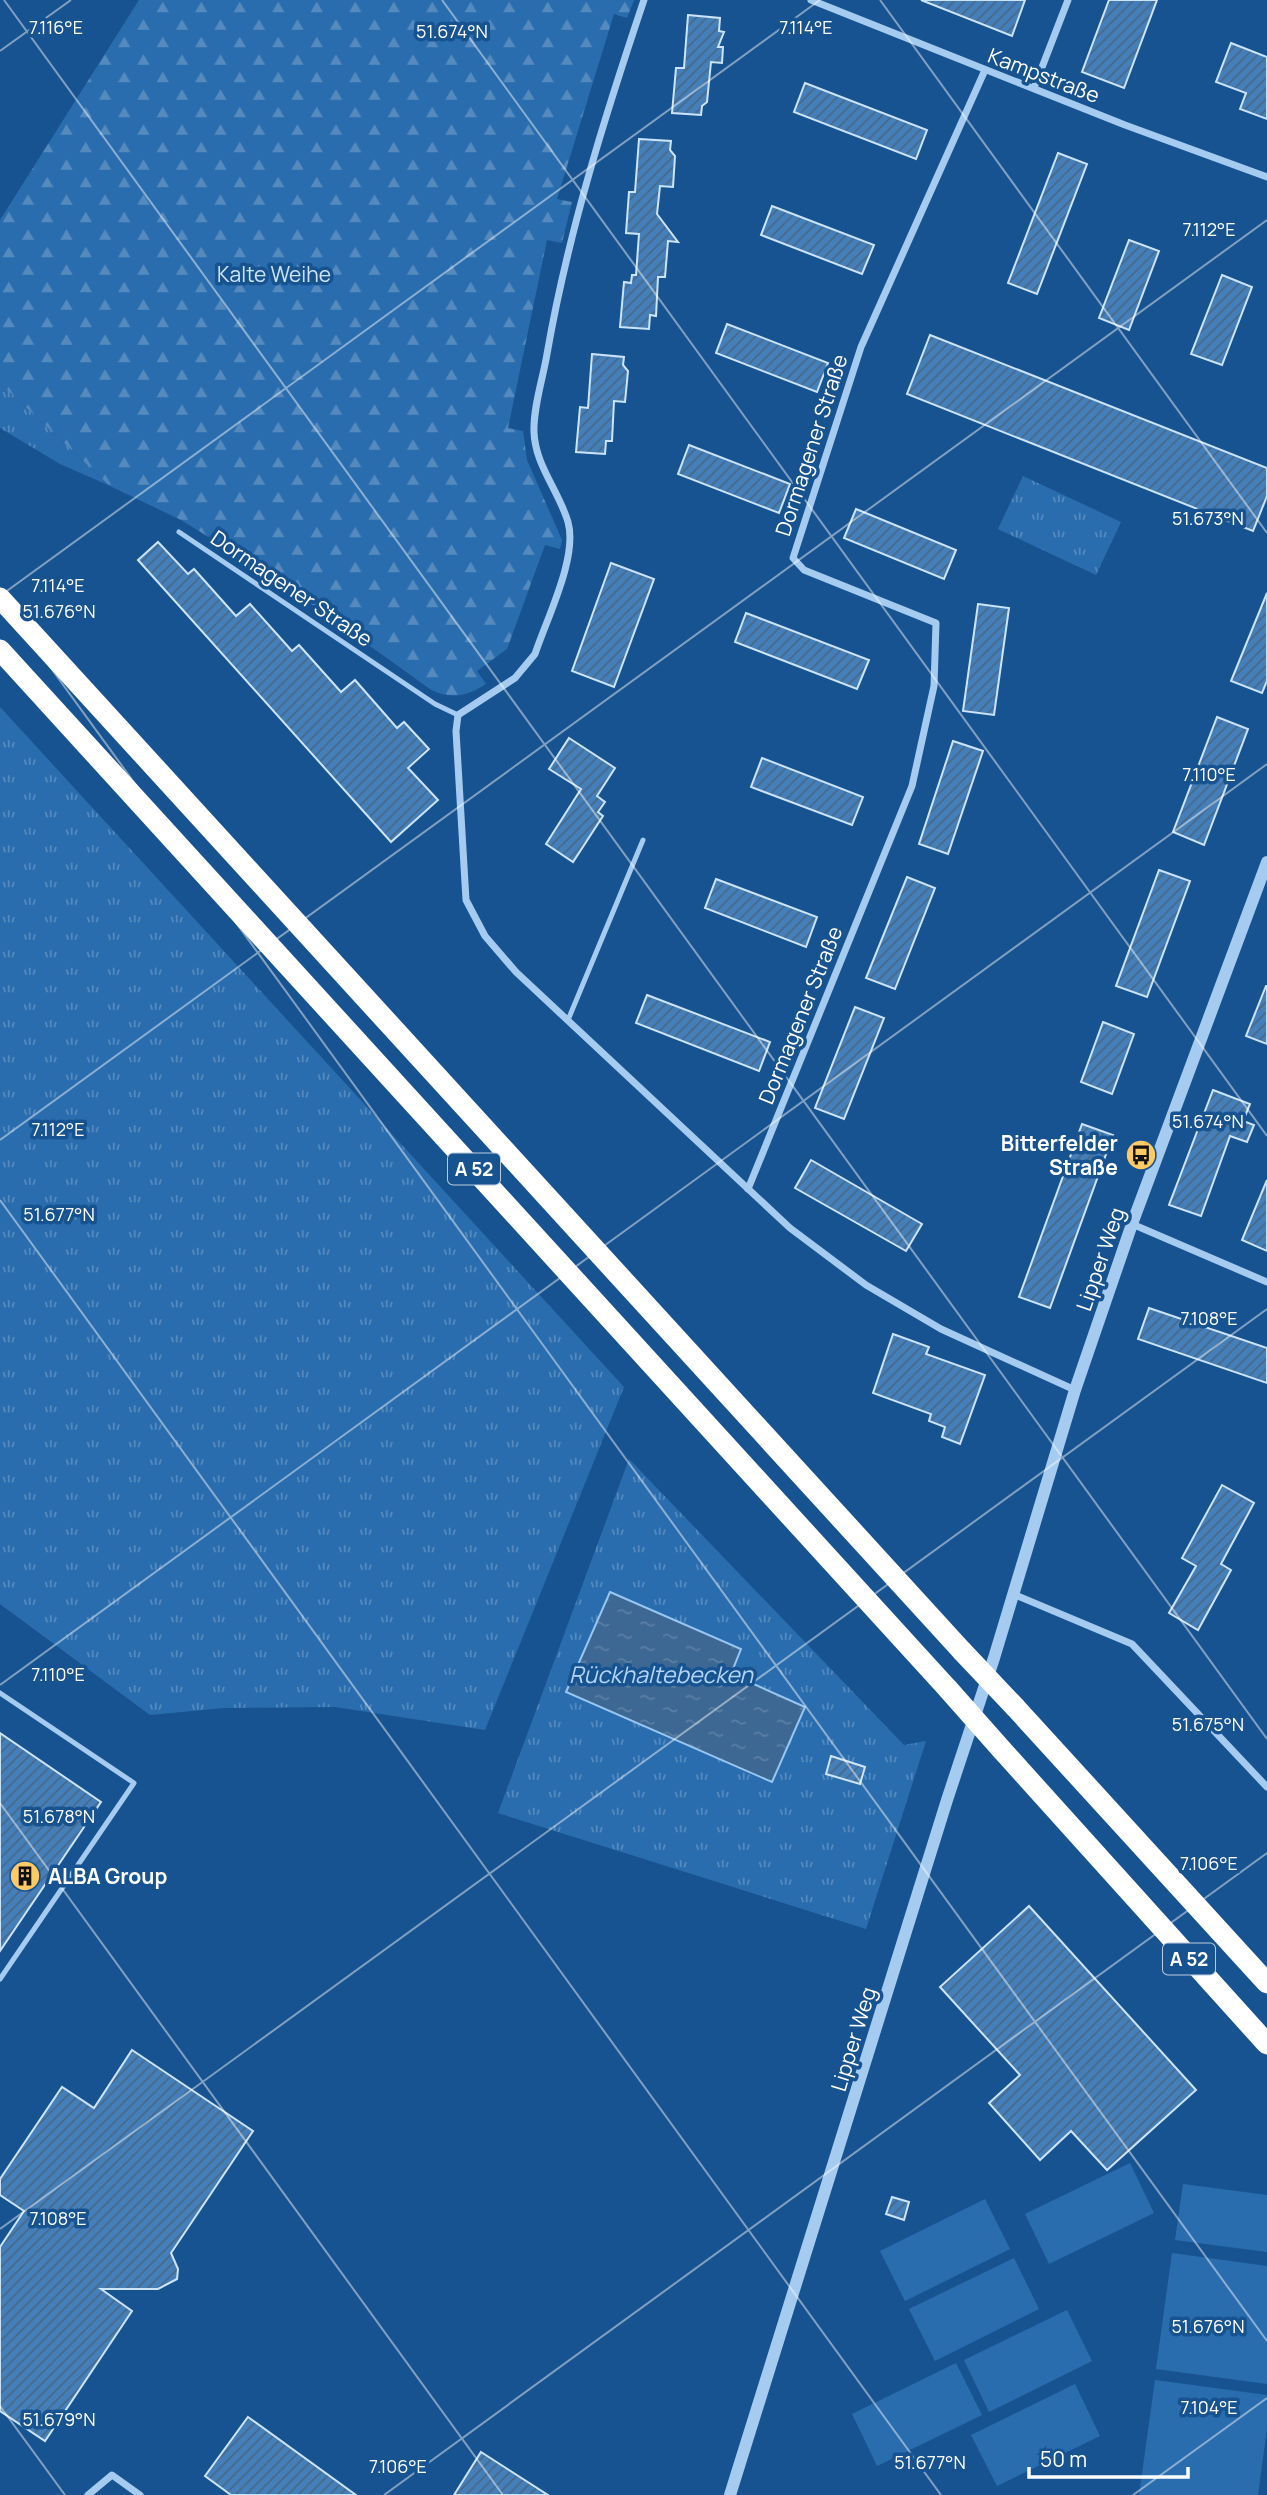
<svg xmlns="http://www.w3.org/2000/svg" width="1267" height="2495" font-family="Manrope,sans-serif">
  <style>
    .grass { fill: url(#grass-tufts) }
    .forest { fill: url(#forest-firs) }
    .pitch { fill: #2a6daf }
    .water { fill: url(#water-ripples); stroke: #98c6f2; stroke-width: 2 }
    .building { fill: url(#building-hatch); stroke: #cce4fb; stroke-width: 2 }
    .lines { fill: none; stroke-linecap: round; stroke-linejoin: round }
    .service { stroke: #a5cbf0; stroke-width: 5 }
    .minor { stroke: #a5cbf0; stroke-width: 7 }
    .tertiary { stroke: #a5cbf0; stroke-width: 12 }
    .motorway { stroke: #fff; stroke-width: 21 }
    .motorway-bridge { stroke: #fff; stroke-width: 21 }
    .ticks { fill: none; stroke: #fff; stroke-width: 2; stroke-opacity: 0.45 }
    .labels { text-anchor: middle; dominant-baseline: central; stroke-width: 7; stroke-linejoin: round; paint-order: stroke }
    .shield { fill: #185391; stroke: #bacbde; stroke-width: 2 }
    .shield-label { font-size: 19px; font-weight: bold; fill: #fff }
    .street-label { font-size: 21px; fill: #fff; stroke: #185391 }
    .park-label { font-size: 21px; fill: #cce4fb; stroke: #185391 }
    .poi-label { font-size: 21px; font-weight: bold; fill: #fff; stroke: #185391; text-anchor: end }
    .water-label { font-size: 23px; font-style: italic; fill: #b2d5f7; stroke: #185391 }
    .ticks-label { font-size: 18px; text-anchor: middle; fill: #fff; stroke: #185391; stroke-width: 7; stroke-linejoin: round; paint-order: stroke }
  </style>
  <defs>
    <pattern id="grass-tufts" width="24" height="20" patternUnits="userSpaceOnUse" patternTransform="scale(1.75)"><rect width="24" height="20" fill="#2a6daf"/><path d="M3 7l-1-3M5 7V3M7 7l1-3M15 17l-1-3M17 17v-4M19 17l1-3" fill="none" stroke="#558abf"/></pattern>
    <pattern id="forest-firs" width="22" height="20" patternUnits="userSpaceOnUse" patternTransform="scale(1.75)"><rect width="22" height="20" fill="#2a6daf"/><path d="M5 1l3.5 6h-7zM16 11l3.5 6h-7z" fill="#558abf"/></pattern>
    <pattern id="water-ripples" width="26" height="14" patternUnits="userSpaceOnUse" patternTransform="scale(1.75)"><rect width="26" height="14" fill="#3d6894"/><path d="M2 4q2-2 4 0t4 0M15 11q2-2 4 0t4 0" fill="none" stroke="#5a7fa4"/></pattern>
    <pattern id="building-hatch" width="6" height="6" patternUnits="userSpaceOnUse" patternTransform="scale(1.75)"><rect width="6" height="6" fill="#447fba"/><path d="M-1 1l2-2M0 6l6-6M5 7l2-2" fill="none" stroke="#486888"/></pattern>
  </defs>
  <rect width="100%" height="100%" fill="#185391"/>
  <g class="grass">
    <path d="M0 383 110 486 60 464 0 428Z"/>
    <path d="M1023 476 1121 522 1096 575 998 529Z"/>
    <path d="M0 707 624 1387 485 1730 335 1707 223 1708 150 1715 0 1604Z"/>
    <path d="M629 1459 904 1745 926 1741 866 1929 498 1813Z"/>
  </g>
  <path class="forest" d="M139 0H634L627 18 614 14 557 199 572 202 562 243 547 240 508 428 523 431 527 460 562 540 560 549 545 545 507 649 477 671 486 684C468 696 450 700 430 689L289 588 241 557 181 520 110 486 0 383V220Z"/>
  <g class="pitch">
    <path d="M1130 2163 1154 2213 1049 2264 1025 2214Z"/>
    <path d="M1183 2184 1267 2195V2252L1175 2240Z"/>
    <path d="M985 2199 1010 2249 905 2301 880 2251Z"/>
    <path d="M1172 2253 1267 2266V2384L1156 2369Z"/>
    <path d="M1014 2258 1039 2309 935 2361 909 2309Z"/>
    <path d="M1067 2310 1092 2361 989 2412 964 2360Z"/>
    <path d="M956 2363 982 2415 877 2466 852 2414Z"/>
    <path d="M1155 2380 1267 2395V2428L1258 2495H1139Z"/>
    <path d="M1075 2384 1100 2436 997 2486 971 2435Z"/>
  </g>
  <path class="water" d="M610 1592 741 1649 731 1674 805 1707 772 1782 566 1692Z"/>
  <g class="building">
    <path d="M921 0H1025L1012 36Z"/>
    <path d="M1109 0H1157L1124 88 1082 72Z"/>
    <path d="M688 15 720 18 719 31 724 32 718 47H723L722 63 711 62 707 102 702 106 701 115 672 113 676 68H684Z"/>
    <path d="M1231 43 1267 57V119L1240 109 1246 93 1216 82Z"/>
    <path d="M805 83 927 130 916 159 794 112Z"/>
    <path d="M639 139 671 141 670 150 675 156 673 187 660 186 657 214 678 242 668 241 665 277H658L656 316 650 315 649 329 620 327 624 282 631 283 632 275H636L639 234 626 233 629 192H635Z"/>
    <path d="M1058 153 1087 164 1037 294 1008 283Z"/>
    <path d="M772 206 874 245 862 274 761 235Z"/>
    <path d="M1129 240 1159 251 1129 330 1099 318Z"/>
    <path d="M1222 275 1252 287 1222 365 1191 354Z"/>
    <path d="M727 324 828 363 817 392 716 353Z"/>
    <path d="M930 335 1267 468V496L1253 531 907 394Z"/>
    <path d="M592 354 624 357 623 365 628 371 625 402 614 401 612 441H606L605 454 576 452 580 407 588 408Z"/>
    <path d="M689 445 790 484 779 513 678 474Z"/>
    <path d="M856 509 956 550 944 579 844 538Z"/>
    <path d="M158 542 188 574 194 569 236 616 250 604 292 651 299 645 341 692 355 680 397 728 404 722 429 749 408 768 438 800 391 842 138 560Z"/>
    <path d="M611 563 654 579 614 687 572 671Z"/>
    <path d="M1267 593V681L1262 693 1231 681Z"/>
    <path d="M978 604 1009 608 994 715 963 711Z"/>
    <path d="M746 613 869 660 857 689 735 642Z"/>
    <path d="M1217 717 1248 729 1204 845 1173 832Z"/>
    <path d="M569 738 615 768 597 796 605 802 598 812 603 816 573 862 546 844 581 789 549 769Z"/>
    <path d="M953 741 983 751 948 854 919 844Z"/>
    <path d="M762 758 863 797 852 825 751 787Z"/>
    <path d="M1159 870 1190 881 1147 997 1116 986Z"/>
    <path d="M907 877 935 888 895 989 866 978Z"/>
    <path d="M716 879 817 917 806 947 705 908Z"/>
    <path d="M1266 986H1267V1044L1246 1036Z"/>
    <path d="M647 995 770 1042 759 1071 636 1023Z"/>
    <path d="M855 1007 884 1018 844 1119 815 1108Z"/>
    <path d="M1103 1022 1134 1034 1112 1094 1081 1082Z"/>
    <path d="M1213 1090 1250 1104 1243 1121 1254 1125 1247 1142 1230 1136 1201 1216 1169 1205Z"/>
    <path d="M1082 1124 1113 1135 1050 1308 1019 1297Z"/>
    <path d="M811 1160 922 1224 906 1251 795 1188Z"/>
    <path d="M1267 1180V1251L1242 1240Z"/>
    <path d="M1149 1308 1267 1348V1383L1138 1339Z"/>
    <path d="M893 1334 929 1347 926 1354 985 1375 960 1444 942 1437 945 1427 929 1421 931 1414 873 1393Z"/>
    <path d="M1222 1485 1254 1503 1221 1564 1231 1570 1198 1630 1169 1613 1196 1566 1182 1558Z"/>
    <path d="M0 1733 101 1802 0 1951Z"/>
    <path d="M831 1756 865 1767 860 1784 826 1774Z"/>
    <path d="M1029 1906 1196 2090 1107 2170 1071 2131 1040 2160 989 2103 1020 2075 940 1987Z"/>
    <path d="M132 2050 253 2131 171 2253 178 2269 177 2279 158 2289H101L132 2311 45 2441 0 2411V2247L24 2211 0 2195V2179L62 2087 94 2108Z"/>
    <path d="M892 2197 909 2202 904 2220 886 2214Z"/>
    <path d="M248 2417 356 2495H231L205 2476Z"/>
    <path d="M481 2452 548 2495H454Z"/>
  </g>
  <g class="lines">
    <g class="service">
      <path d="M179 532 435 704 458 715"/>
      <path d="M568 1020 643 840"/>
      <path d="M0 1693 134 1783 0 1979"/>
    </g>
    <g class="minor">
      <path d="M644 0C605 116 568 233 547 354 543 378 533 408 534 432 535 465 559 491 568 522 578 557 547 618 535 654L515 678 458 715 456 731 466 900 485 936 516 972 790 1228 866 1285 941 1329 1075 1390"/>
      <path d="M811 0 1125 125 1267 177"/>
      <path d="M1034 88 1068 0"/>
      <path d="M748 1189 912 786 934 686 936 623 804 570 793 558 861 347 985 70"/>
      <path d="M1132 1224 1267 1282"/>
      <path d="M1013 1594 1132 1644 1267 1787"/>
      <path d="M88 2495 112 2475 140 2495"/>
    </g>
    <path class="tertiary" d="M730 2495 947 1800 994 1658 1075 1390 1132 1224 1267 862"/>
    <g class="motorway">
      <path d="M0 598 962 1651"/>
      <path d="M0 650 948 1689"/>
      <path d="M1015 1707 1267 1983"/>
      <path d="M1002 1750 1267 2044"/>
    </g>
    <g class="motorway-bridge">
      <path d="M962 1651 1015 1707"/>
      <path d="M948 1689 1002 1750"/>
    </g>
  </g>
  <path class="ticks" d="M4 0 1267 1739M442 0 1267 1136M880 0 1267 533M0 51 71 0M0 596 820 0M0 598 1267 2341M0 1140 1267 220M0 1200 941 2495M0 1685 1267 764M0 1803 503 2495M0 2229 1267 1309M0 2406 65 2495M384 2495 1267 1853M1133 2495 1267 2398"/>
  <defs>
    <g id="bus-disc" transform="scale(1.575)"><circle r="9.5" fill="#ffca64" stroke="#185391"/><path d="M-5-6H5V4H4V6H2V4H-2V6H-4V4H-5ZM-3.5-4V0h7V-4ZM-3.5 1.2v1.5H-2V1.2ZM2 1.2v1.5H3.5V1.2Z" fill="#111"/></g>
    <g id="building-disc" transform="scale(1.575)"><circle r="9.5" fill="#ffca64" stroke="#185391"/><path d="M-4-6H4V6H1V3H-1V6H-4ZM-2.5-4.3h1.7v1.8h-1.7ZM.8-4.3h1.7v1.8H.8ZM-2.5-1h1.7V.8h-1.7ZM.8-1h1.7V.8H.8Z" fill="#111"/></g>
  </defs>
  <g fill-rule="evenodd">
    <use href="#bus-disc" x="1141" y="1155"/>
    <use href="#building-disc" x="25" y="1876"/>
  </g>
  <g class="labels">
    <g class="shield">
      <rect x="448" y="1153.5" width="52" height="31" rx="5"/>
      <rect x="1163" y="1943.5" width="52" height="31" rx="5"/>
    </g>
    <g class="shield-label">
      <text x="474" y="1169">A 52</text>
      <text x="1189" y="1959">A 52</text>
    </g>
    <g class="street-label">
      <text transform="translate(1044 75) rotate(21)">Kampstraße</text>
      <text transform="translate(811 445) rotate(-72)">Dormagener Straße</text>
      <text transform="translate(292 588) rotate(34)">Dormagener Straße</text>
      <text transform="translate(800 1015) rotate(-68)">Dormagener Straße</text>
      <text transform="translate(1100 1259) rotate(-71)">Lipper Weg</text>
      <text transform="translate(853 2039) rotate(-73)">Lipper Weg</text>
    </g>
    <g class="park-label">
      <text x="274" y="274">Kalte Weihe</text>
    </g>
    <g class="poi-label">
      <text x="1118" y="1143">Bitterfelder<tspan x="1118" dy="24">Straße</tspan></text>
      <text x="48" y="1876" text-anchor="start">ALBA Group</text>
    </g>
    <g class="water-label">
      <text x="661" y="1674">Rückhaltebecken</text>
    </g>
  </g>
  <g class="ticks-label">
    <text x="56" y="34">7.116°E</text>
    <text x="806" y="34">7.114°E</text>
    <text x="452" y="38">51.674°N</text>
    <text x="1209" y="236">7.112°E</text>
    <text x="1208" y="525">51.673°N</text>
    <text x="58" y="592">7.114°E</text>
    <text x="59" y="618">51.676°N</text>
    <text x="1209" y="781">7.110°E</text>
    <text x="1208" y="1128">51.674°N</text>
    <text x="58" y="1136">7.112°E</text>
    <text x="59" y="1221">51.677°N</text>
    <text x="1209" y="1325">7.108°E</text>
    <text x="58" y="1681">7.110°E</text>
    <text x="1208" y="1731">51.675°N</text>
    <text x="59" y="1823">51.678°N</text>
    <text x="1209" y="1870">7.106°E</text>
    <text x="58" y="2225">7.108°E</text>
    <text x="1208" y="2333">51.676°N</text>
    <text x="1209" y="2414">7.104°E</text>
    <text x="59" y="2426">51.679°N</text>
    <text x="930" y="2469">51.677°N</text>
    <text x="398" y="2473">7.106°E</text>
  </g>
  <path d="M1029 2467v10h159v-10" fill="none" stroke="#ffffff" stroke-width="3.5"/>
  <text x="1040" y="2467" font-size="21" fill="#ffffff" stroke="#185391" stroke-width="5" paint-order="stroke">50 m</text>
</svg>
